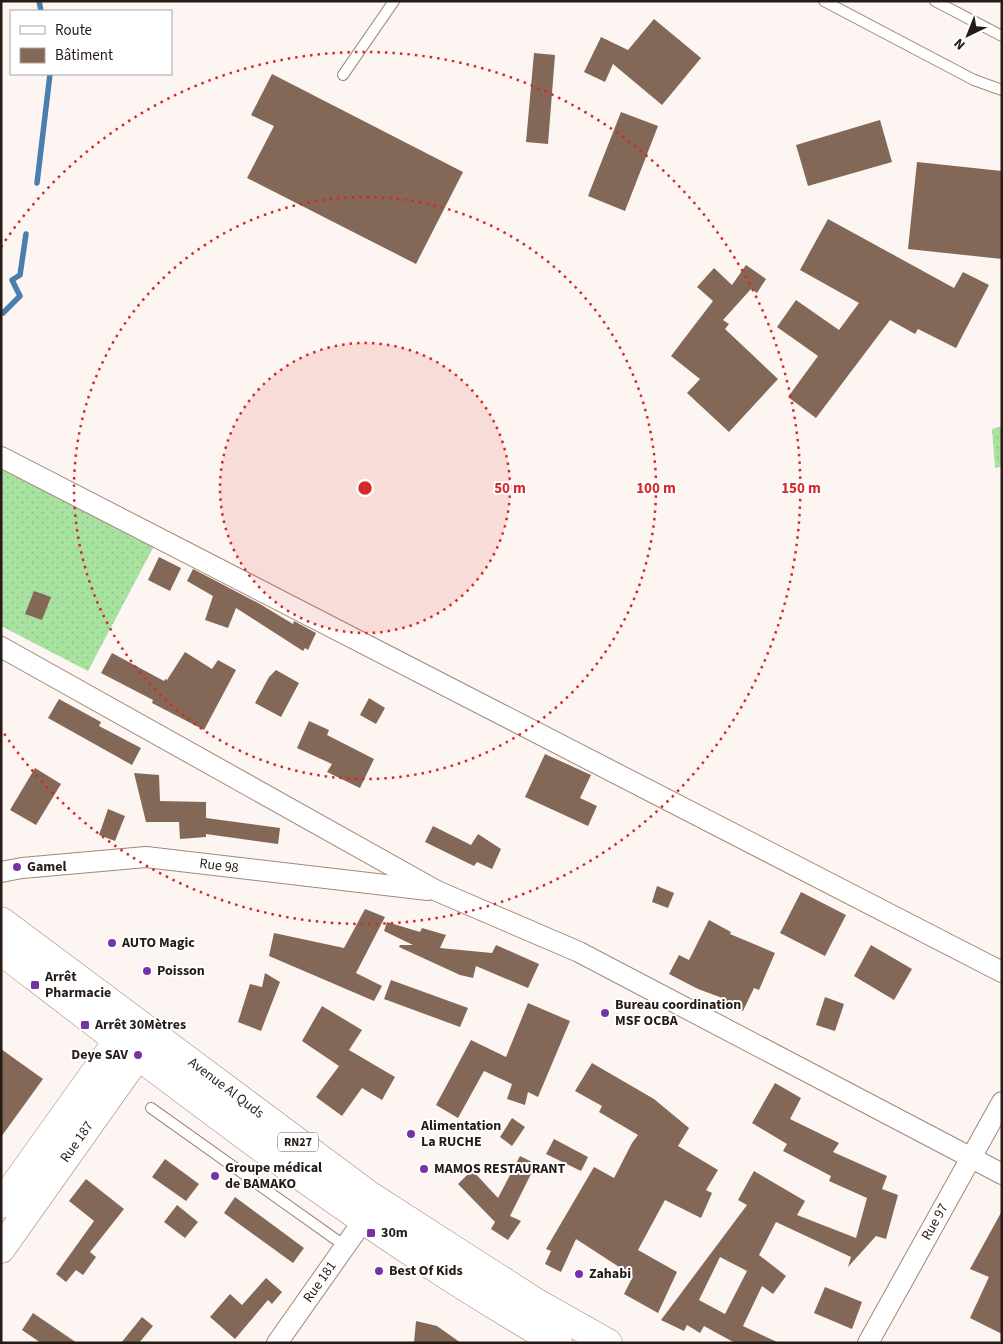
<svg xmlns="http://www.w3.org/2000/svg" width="1003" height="1344" font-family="'Source Sans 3',sans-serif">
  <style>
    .garden { fill: url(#garden-dots) }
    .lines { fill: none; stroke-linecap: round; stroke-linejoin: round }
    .stream { stroke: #497fae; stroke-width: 5.5 }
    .building { fill: #846857; fill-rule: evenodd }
    .lane-casing { stroke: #a58777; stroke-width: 12 }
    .street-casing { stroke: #a58777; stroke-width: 22 }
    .secondary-casing { stroke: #a58777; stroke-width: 29 }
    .primary-casing { stroke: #a58777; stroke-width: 29 }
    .lane { stroke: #fff; stroke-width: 10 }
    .street { stroke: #fff; stroke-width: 20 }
    .secondary { stroke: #fff; stroke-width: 28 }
    .primary { stroke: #fff; stroke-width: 28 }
    .ring { fill: none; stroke: #d62828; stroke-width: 2.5; stroke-dasharray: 2.5 5 }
    .poi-dot { fill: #7633a7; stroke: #fff; stroke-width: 2 }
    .labels { text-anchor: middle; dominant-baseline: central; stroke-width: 4; stroke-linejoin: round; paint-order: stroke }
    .shield { fill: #fff; stroke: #685f5b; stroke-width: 1 }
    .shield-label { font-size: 12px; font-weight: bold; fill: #271b15 }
    .street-label { font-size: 14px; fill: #271b15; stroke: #fff }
    .poi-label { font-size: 14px; font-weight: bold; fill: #271b15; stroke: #fff; text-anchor: start }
    .centre { fill: #d62828; stroke: #fff; stroke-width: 2.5 }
    .ring-label { font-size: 15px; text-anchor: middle; font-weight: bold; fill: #d62828; stroke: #fff; stroke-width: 4; stroke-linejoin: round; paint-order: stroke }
  </style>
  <defs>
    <pattern id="garden-dots" width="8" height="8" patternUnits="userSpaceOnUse" patternTransform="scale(1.25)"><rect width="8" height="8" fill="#a8e2a0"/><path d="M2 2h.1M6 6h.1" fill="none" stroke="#91c189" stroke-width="1.8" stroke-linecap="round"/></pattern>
  </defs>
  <rect width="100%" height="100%" fill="#fcf5f1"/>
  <g class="garden">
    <path d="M1002 426V466L995 468 992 429Z"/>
    <path d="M1 466 154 546 88 671 1 626Z"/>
  </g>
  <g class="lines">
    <g class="stream">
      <path d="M39 1 41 11"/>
      <path d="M37 183 50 74"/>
      <path d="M3 313 20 296 12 280 20 275 26 234"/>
    </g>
  </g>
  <g class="building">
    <path d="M654 19 701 58 662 105 613 64 605 82 584 72 601 37 628 50Z"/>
    <path d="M534 53 555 55 548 144 526 142Z"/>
    <path d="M272 74 463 172 416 264 247 178 274 126 251 115Z"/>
    <path d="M621 112 658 126 625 211 588 196Z"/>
    <path d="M880 120 892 162 808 186 796 145Z"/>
    <path d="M917 162 1002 171V259L908 249Z"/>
    <path d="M828 219 954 288 963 272 989 285 956 348 918 329 915 334 890 320 816 418 788 397 818 356 777 327 796 300 839 330 859 303 800 270Z"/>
    <path d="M746 265 766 279 757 293 751 289 723 320 729 324 725 329 778 379 729 432 687 393 700 379 671 356 713 301 697 287 714 268 732 285Z"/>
    <path d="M159 557 181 568 170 591 148 580Z"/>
    <path d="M193 569 260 604 293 624 294 621 316 633 308 650 305 648 303 651 236 608 228 628 205 620 213 596 187 581Z"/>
    <path d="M34 591 51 597 42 620 25 614Z"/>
    <path d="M185 652 212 669 218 660 236 670 204 730 152 703 153 700 101 673 112 653 164 681 165 679 167 680Z"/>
    <path d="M276 670 299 683 281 717 255 703 269 677Z"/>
    <path d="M369 698 385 708 376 724 360 715Z"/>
    <path d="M59 699 101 722 99 726 141 748 132 765 48 718Z"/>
    <path d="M309 721 329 730 327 735 374 759 360 788 327 772 332 764 297 748Z"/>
    <path d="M545 754 591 775 580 798 597 806 588 826 525 797Z"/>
    <path d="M35 768 61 784 36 825 10 810Z"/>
    <path d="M134 773 159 775 160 801 206 802V818L280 828 278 844 206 834V837L180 839 179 822H146Z"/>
    <path d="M108 809 125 816 115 841 99 835Z"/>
    <path d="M433 826 471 845 478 834 501 849 492 869 477 862 474 866 425 842Z"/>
    <path d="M657 886 674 893 668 908 652 902Z"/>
    <path d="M801 892 846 915 825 956 780 933Z"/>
    <path d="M365 909 385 917 356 973 382 986 374 1001 269 956 274 933 344 948Z"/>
    <path d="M709 920 731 932 730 934 775 953 759 990 754 988 743 1011 724 1001 725 999 698 989 669 974 679 955 689 960Z"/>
    <path d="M387 922 420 932 422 928 446 935 440 948 492 953 496 945 539 964 528 988 476 966 473 978 460 975 399 947 400 945H413L384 931Z"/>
    <path d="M871 945 912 969 894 1000 854 976Z"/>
    <path d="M265 973 280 982 261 1031 238 1022 250 984 262 987Z"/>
    <path d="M391 980 468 1008 460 1027 384 999Z"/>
    <path d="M825 997 844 1004 835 1031 816 1025Z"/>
    <path d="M528 1003 570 1021 538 1097 528 1092 525 1105 507 1099 512 1084 484 1071 458 1118 436 1105 471 1040 506 1057Z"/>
    <path d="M322 1006 362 1030 349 1050 395 1077 382 1100 362 1088 342 1116 316 1097 339 1066 302 1041Z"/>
    <path d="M1 1049 43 1079 1 1137Z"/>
    <path d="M592 1063 654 1099 689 1128 678 1146 718 1170 706 1190 712 1193 701 1218 665 1200 638 1250 677 1272 658 1313 624 1294 633 1276 576 1239 561 1272 545 1264 551 1251 546 1249 594 1167 614 1178 632 1143 638 1135 599 1112 602 1106 575 1091Z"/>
    <path d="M775 1083 801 1098 790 1119 839 1143 833 1152 887 1176 882 1189 898 1195 886 1239 876 1236 848 1267 851 1257 776 1222 759 1255 786 1276 773 1294 762 1286 743 1326 779 1343H735L704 1326 700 1333 687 1325 684 1331 661 1320 747 1205 738 1200 754 1171 805 1201 797 1215 856 1238 867 1198 829 1181 831 1176 783 1151 787 1144 752 1123ZM720 1257 747 1271 725 1314 699 1300Z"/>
    <path d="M512 1118 525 1127 512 1146 500 1137Z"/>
    <path d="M554 1139 588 1157 581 1171 546 1154Z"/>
    <path d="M520 1156 536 1164 510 1216 521 1221 508 1240 491 1229 495 1222 458 1184 472 1170 498 1198Z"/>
    <path d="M165 1159 199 1184 186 1201 152 1177Z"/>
    <path d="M86 1179 124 1209 90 1252 96 1257 83 1275 76 1270 66 1282 56 1274 94 1221 69 1201Z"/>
    <path d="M235 1197 304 1248 293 1263 224 1213Z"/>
    <path d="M177 1205 198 1222 185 1238 164 1222Z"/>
    <path d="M1002 1211V1334L970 1318 989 1277 970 1269Z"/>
    <path d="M266 1278 282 1292 272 1304 268 1300 235 1339 210 1317 230 1294 242 1305Z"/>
    <path d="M825 1287 862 1302 852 1329 814 1313Z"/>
    <path d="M33 1313 77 1343H41L22 1330Z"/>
    <path d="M142 1317 153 1326 139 1343H121Z"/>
    <path d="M416 1321 437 1326 461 1343H414Z"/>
  </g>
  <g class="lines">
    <g class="lane-casing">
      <g id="lane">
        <path d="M824 1 974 80 1002 90"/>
        <path d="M935 1 1002 36"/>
        <path d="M343 75 394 1"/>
        <path d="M151 1108 345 1246"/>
      </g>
    </g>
    <g class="street-casing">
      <g id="street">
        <path d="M1 457 1002 972"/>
        <path d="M1 647 437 891 579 952 1002 1174"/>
        <path d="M1 872 22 868 146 857 428 890"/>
        <path d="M277 1343 363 1221"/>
        <path d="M868 1343 1002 1102"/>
      </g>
    </g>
    <g class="secondary-casing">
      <g id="secondary">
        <path d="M1 1204 131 1022"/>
        <path d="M1 1249 152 1036"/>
      </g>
    </g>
    <g class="primary-casing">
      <g id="primary">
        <path d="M1 921 369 1195 537 1303 608 1343"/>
        <path d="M1 951C181 1089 361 1230 558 1343"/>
      </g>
    </g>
    <use href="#lane" class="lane"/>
    <use href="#street" class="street"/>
    <use href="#secondary" class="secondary"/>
    <use href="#primary" class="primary"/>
  </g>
  <circle cx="365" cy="488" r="145" fill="#d62828" fill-opacity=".12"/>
  <g class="ring">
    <circle cx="365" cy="488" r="145"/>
    <circle cx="365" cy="488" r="291"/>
    <path d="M1 247A436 436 0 1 1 1 729"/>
  </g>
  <g class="poi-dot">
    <circle cx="17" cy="867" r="5"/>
    <circle cx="112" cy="943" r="5"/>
    <circle cx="147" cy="971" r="5"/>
    <rect x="30" y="980" width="10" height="10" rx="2.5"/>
    <circle cx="605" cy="1013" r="5"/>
    <rect x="80" y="1020" width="10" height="10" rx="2.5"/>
    <circle cx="138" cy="1055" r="5"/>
    <circle cx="411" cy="1134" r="5"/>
    <circle cx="424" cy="1169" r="5"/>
    <circle cx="215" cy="1176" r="5"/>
    <rect x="366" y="1228" width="10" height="10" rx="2.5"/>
    <circle cx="379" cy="1271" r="5"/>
    <circle cx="579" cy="1274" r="5"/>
  </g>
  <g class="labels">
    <rect class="shield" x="278" y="1132.5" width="40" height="19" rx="4"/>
    <g class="shield-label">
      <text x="298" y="1142">RN27</text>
    </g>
    <g class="street-label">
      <text transform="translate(219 866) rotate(7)">Rue 98</text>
      <text transform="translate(226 1088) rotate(37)">Avenue Al Quds</text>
      <text transform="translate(77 1142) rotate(-55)">Rue 187</text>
      <text transform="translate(935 1222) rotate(-61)">Rue 97</text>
      <text transform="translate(320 1282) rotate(-55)">Rue 181</text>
    </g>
    <g class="poi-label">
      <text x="27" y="867">Gamel</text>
      <text x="122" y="943">AUTO Magic</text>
      <text x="157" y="971">Poisson</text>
      <text x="45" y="977">Arrêt<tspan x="45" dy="16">Pharmacie</tspan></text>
      <text x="615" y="1005">Bureau coordination<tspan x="615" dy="16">MSF OCBA</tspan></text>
      <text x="95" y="1025">Arrêt 30Mètres</text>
      <text x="128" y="1055" text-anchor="end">Deye SAV</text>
      <text x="421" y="1126">Alimentation<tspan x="421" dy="16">La RUCHE</tspan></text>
      <text x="225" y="1168">Groupe médical<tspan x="225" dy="16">de BAMAKO</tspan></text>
      <text x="434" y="1169">MAMOS RESTAURANT</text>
      <text x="381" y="1233">30m</text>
      <text x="389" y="1271">Best Of Kids</text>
      <text x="589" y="1274">Zahabi</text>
    </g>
  </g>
  <circle cx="365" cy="488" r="8" class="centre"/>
  <g class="ring-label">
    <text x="510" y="493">50 m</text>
    <text x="656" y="493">100 m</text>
    <text x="801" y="493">150 m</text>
  </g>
  <rect width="1003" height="1344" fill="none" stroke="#271b15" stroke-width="5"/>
  <rect x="10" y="10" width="162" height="65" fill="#ffffff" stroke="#a9a4a1"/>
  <rect x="20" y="26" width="25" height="8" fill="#ffffff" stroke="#a9a4a1"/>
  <text x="55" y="35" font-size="15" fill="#271b15">Route</text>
  <rect x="20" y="48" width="25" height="15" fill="#846857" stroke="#a9a4a1"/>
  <text x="55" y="60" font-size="15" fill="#271b15">Bâtiment</text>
  <g transform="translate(968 35) rotate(223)" stroke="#ffffff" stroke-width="4" paint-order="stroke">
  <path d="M0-4L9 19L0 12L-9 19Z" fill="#271b15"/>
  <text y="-8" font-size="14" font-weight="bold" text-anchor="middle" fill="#271b15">N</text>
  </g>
</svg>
